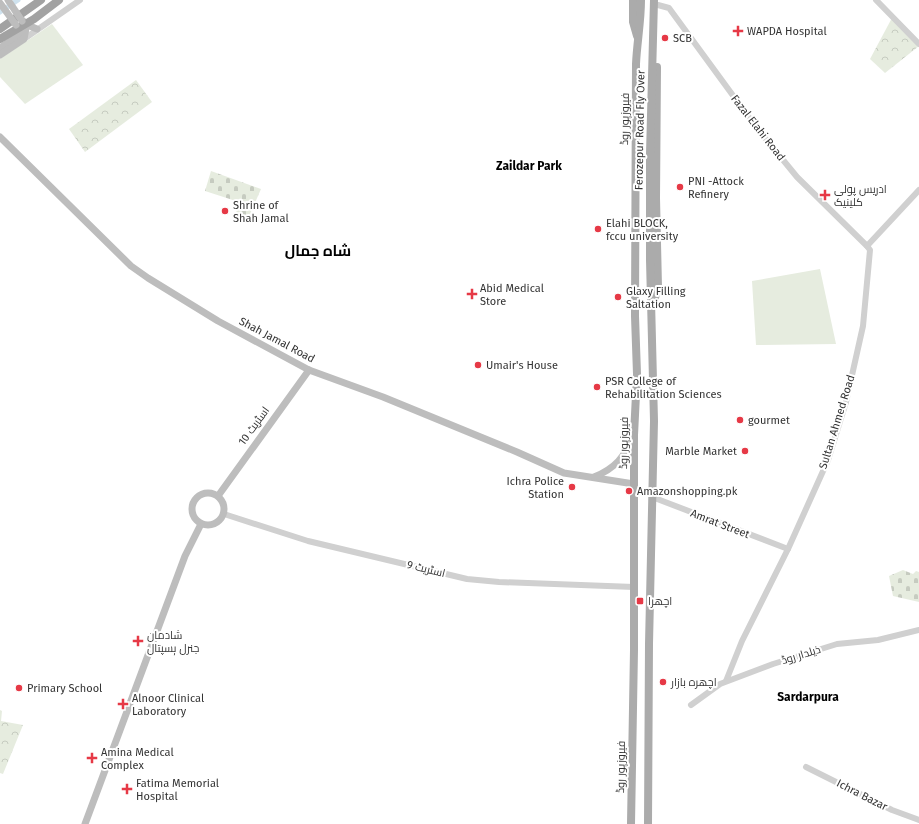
<svg xmlns="http://www.w3.org/2000/svg" width="919" height="824" font-family="'Fira Sans',Cairo,sans-serif">
  <style>
    .green { fill: #e6ecdf }
    .forest { fill: url(#forest-crowns) }
    .cemetery { fill: url(#cemetery-stones) }
    .lines { fill: none; stroke-linecap: round; stroke-linejoin: round }
    .canal { stroke: #cfe2ee; stroke-width: 5 }
    .tertiary { stroke: #d0d0d0; stroke-width: 6 }
    .secondary { stroke: #bdbdbd; stroke-width: 7 }
    .primary { stroke: #ababab; stroke-width: 8 }
    .trunk { stroke: #a2a2a2; stroke-width: 8 }
    .secondary-bridge { stroke: #bdbdbd; stroke-width: 7 }
    .poi-dot { fill: #e63946; stroke: #fff; stroke-width: 1.5 }
    .labels { text-anchor: middle; dominant-baseline: central; stroke-width: 4; stroke-linejoin: round; paint-order: stroke }
    .poi-label { font-size: 11px; fill: #333; stroke: #fff; text-anchor: start }
    .street-label { font-size: 11px; fill: #333; stroke: #fff }
    .neighbourhood-label { font-size: 12px; font-weight: bold; fill: #000; stroke: #fff }
    .district-label { font-size: 15px; font-weight: bold; fill: #000; stroke: #fff }
  </style>
  <defs>
    <pattern id="forest-crowns" width="20" height="18" patternUnits="userSpaceOnUse"><rect width="20" height="18" fill="#e6ecdf"/><path d="M2 6a3 3 0 1 1 6 0M12 15a3 3 0 1 1 6 0" fill="none" stroke="#c6cbc0"/></pattern>
    <pattern id="cemetery-stones" width="16" height="16" patternUnits="userSpaceOnUse"><rect width="16" height="16" fill="#e6ecdf"/><path d="M2 7V4a2 2 0 0 1 4 0v3zM10 15v-3a2 2 0 0 1 4 0v3z" fill="#c6cbc0"/></pattern>
  </defs>
  <rect width="100%" height="100%" fill="#fff"/>
  <g class="green">
    <path d="M52 24 83 65 25 104 0 77V59Z"/>
    <path d="M820 269 836 344 756 345 752 281Z"/>
  </g>
  <g class="forest">
    <path d="M893 16 919 46 885 73 870 59Z"/>
    <path d="M136 80 152 102 85 152 69 129Z"/>
    <path d="M0 710 2 711 1 721 23 725 3 774 0 773Z"/>
  </g>
  <g class="cemetery">
    <path d="M211 171 261 189 247 221 235 217 239 202 205 191Z"/>
    <path d="M903 570 913 574 916 571 919 572V602L893 596 889 576Z"/>
  </g>
  <g class="lines">
    <path class="canal" d="M0 12 18 0"/>
    <g class="tertiary">
      <path d="M876 0 919 44"/>
      <path d="M658 5 669 8 756 127 797 177 867 246"/>
      <path d="M24 39 80 0"/>
      <path d="M652 497 788 549"/>
      <path d="M224 514 308 541 467 579 499 582 634 587"/>
      <path d="M726 681 742 641 788 549 828 460 846 402 863 326 870 250 867 246 919 190"/>
      <path d="M691 705 720 684 773 664 837 644 878 640 919 630"/>
      <path d="M806 767 892 810 919 820"/>
    </g>
    <g class="secondary">
      <path d="M25 24 37 29"/>
      <path d="M0 48 19 35V30L16 25"/>
      <path d="M0 55 24 39 26 28 23 21"/>
      <path d="M0 137 131 266 148 278 218 321 309 370 383 397 517 452 564 473 634 484"/>
      <path d="M594 477C616 468 624 457 634 436"/>
      <circle cx="208" cy="509" r="16"/>
      <path d="M218 496 309 370"/>
      <path d="M85 824 185 556 201 524"/>
    </g>
    <g class="primary">
      <path d="M633 0V22L637 36"/>
      <path d="M653 305 658 287 656 198 657 67"/>
      <path d="M631 824 634 650V435L637 374 635 316 636 64C637 42 641 22 641 0"/>
      <path d="M648 824 649 644 654 421 650 260V154L654 0"/>
    </g>
    <g class="trunk">
      <path d="M0 29 41 0"/>
      <path d="M0 39 34 19 59 0"/>
    </g>
    <g class="secondary-bridge">
      <path d="M8 0 22 21"/>
      <path d="M0 3 16 25"/>
    </g>
  </g>
  <g class="poi-dot">
    <path d="M736 25h4v4h4v4h-4v4h-4v-4h-4v-4h4z"/>
    <circle cx="665" cy="38" r="4"/>
    <circle cx="680" cy="187" r="4"/>
    <path d="M823 189h4v4h4v4h-4v4h-4v-4h-4v-4h4z"/>
    <circle cx="225" cy="211" r="4"/>
    <circle cx="598" cy="229" r="4"/>
    <path d="M470 288h4v4h4v4h-4v4h-4v-4h-4v-4h4z"/>
    <circle cx="618" cy="297" r="4"/>
    <circle cx="478" cy="365" r="4"/>
    <circle cx="597" cy="387" r="4"/>
    <circle cx="740" cy="420" r="4"/>
    <circle cx="745" cy="451" r="4"/>
    <circle cx="572" cy="487" r="4"/>
    <circle cx="629" cy="491" r="4"/>
    <rect x="636" y="597" width="8" height="8" rx="2"/>
    <path d="M136 635h4v4h4v4h-4v4h-4v-4h-4v-4h4z"/>
    <circle cx="663" cy="682" r="4"/>
    <circle cx="19" cy="688" r="4"/>
    <path d="M121 698h4v4h4v4h-4v4h-4v-4h-4v-4h4z"/>
    <path d="M90 752h4v4h4v4h-4v4h-4v-4h-4v-4h4z"/>
    <path d="M125 783h4v4h4v4h-4v4h-4v-4h-4v-4h4z"/>
  </g>
  <g class="labels">
    <g class="poi-label">
      <text x="747" y="31">WAPDA Hospital</text>
      <text x="673" y="38">SCB</text>
      <text x="688" y="181">PNI -Attock<tspan x="688" dy="13">Refinery</tspan></text>
      <text x="834" y="189">ادریس پولی<tspan x="834" dy="13">کلینیک</tspan></text>
      <text x="233" y="205">Shrine of<tspan x="233" dy="13">Shah Jamal</tspan></text>
      <text x="606" y="223">Elahi BLOCK,<tspan x="606" dy="13">fccu university</tspan></text>
      <text x="480" y="288">Abid Medical<tspan x="480" dy="13">Store</tspan></text>
      <text x="626" y="291">Glaxy Filling<tspan x="626" dy="13">Saltation</tspan></text>
      <text x="486" y="365">Umair's House</text>
      <text x="605" y="381">PSR College of<tspan x="605" dy="13">Rehabilitation Sciences</tspan></text>
      <text x="748" y="420">gourmet</text>
      <text x="737" y="451" text-anchor="end">Marble Market</text>
      <text x="564" y="481" text-anchor="end">Ichra Police<tspan x="564" dy="13">Station</tspan></text>
      <text x="637" y="491">Amazonshopping.pk</text>
      <text x="648" y="601">اچھرا</text>
      <text x="147" y="635">شادمان<tspan x="147" dy="13">جنرل ہسپتال</tspan></text>
      <text x="671" y="682">اچھرہ بازار</text>
      <text x="27" y="688">Primary School</text>
      <text x="132" y="698">Alnoor Clinical<tspan x="132" dy="13">Laboratory</tspan></text>
      <text x="101" y="752">Amina Medical<tspan x="101" dy="13">Complex</tspan></text>
      <text x="136" y="783">Fatima Memorial<tspan x="136" dy="13">Hospital</tspan></text>
    </g>
    <g class="street-label">
      <text transform="translate(625 119) rotate(-89)">فیروزپور روڈ</text>
      <text transform="translate(758 128) rotate(52)">Fazal Elahi Road</text>
      <text transform="translate(640 130) rotate(-89)">Ferozepur Road Fly Over</text>
      <text transform="translate(277 340) rotate(28)">Shah Jamal Road</text>
      <text transform="translate(837 422) rotate(-73)">Sultan Ahmed Road</text>
      <text transform="translate(254 426) rotate(-54)">اسٹریٹ 10</text>
      <text transform="translate(624 443) rotate(-89)">فیروزپور روڈ</text>
      <text transform="translate(720 524) rotate(21)">Amrat Street</text>
      <text transform="translate(426 569) rotate(14)">اسٹریٹ 9</text>
      <text transform="translate(801 655) rotate(-17)">ذیلدار روڈ</text>
      <text transform="translate(621 767) rotate(-89)">فیروزپور روڈ</text>
      <text transform="translate(862 795) rotate(27)">Ichra Bazar</text>
    </g>
    <g class="neighbourhood-label">
      <text x="529" y="166">Zaildar Park</text>
      <text x="808" y="697">Sardarpura</text>
    </g>
    <g class="district-label">
      <text x="318" y="251">شاہ جمال</text>
    </g>
  </g>
</svg>
